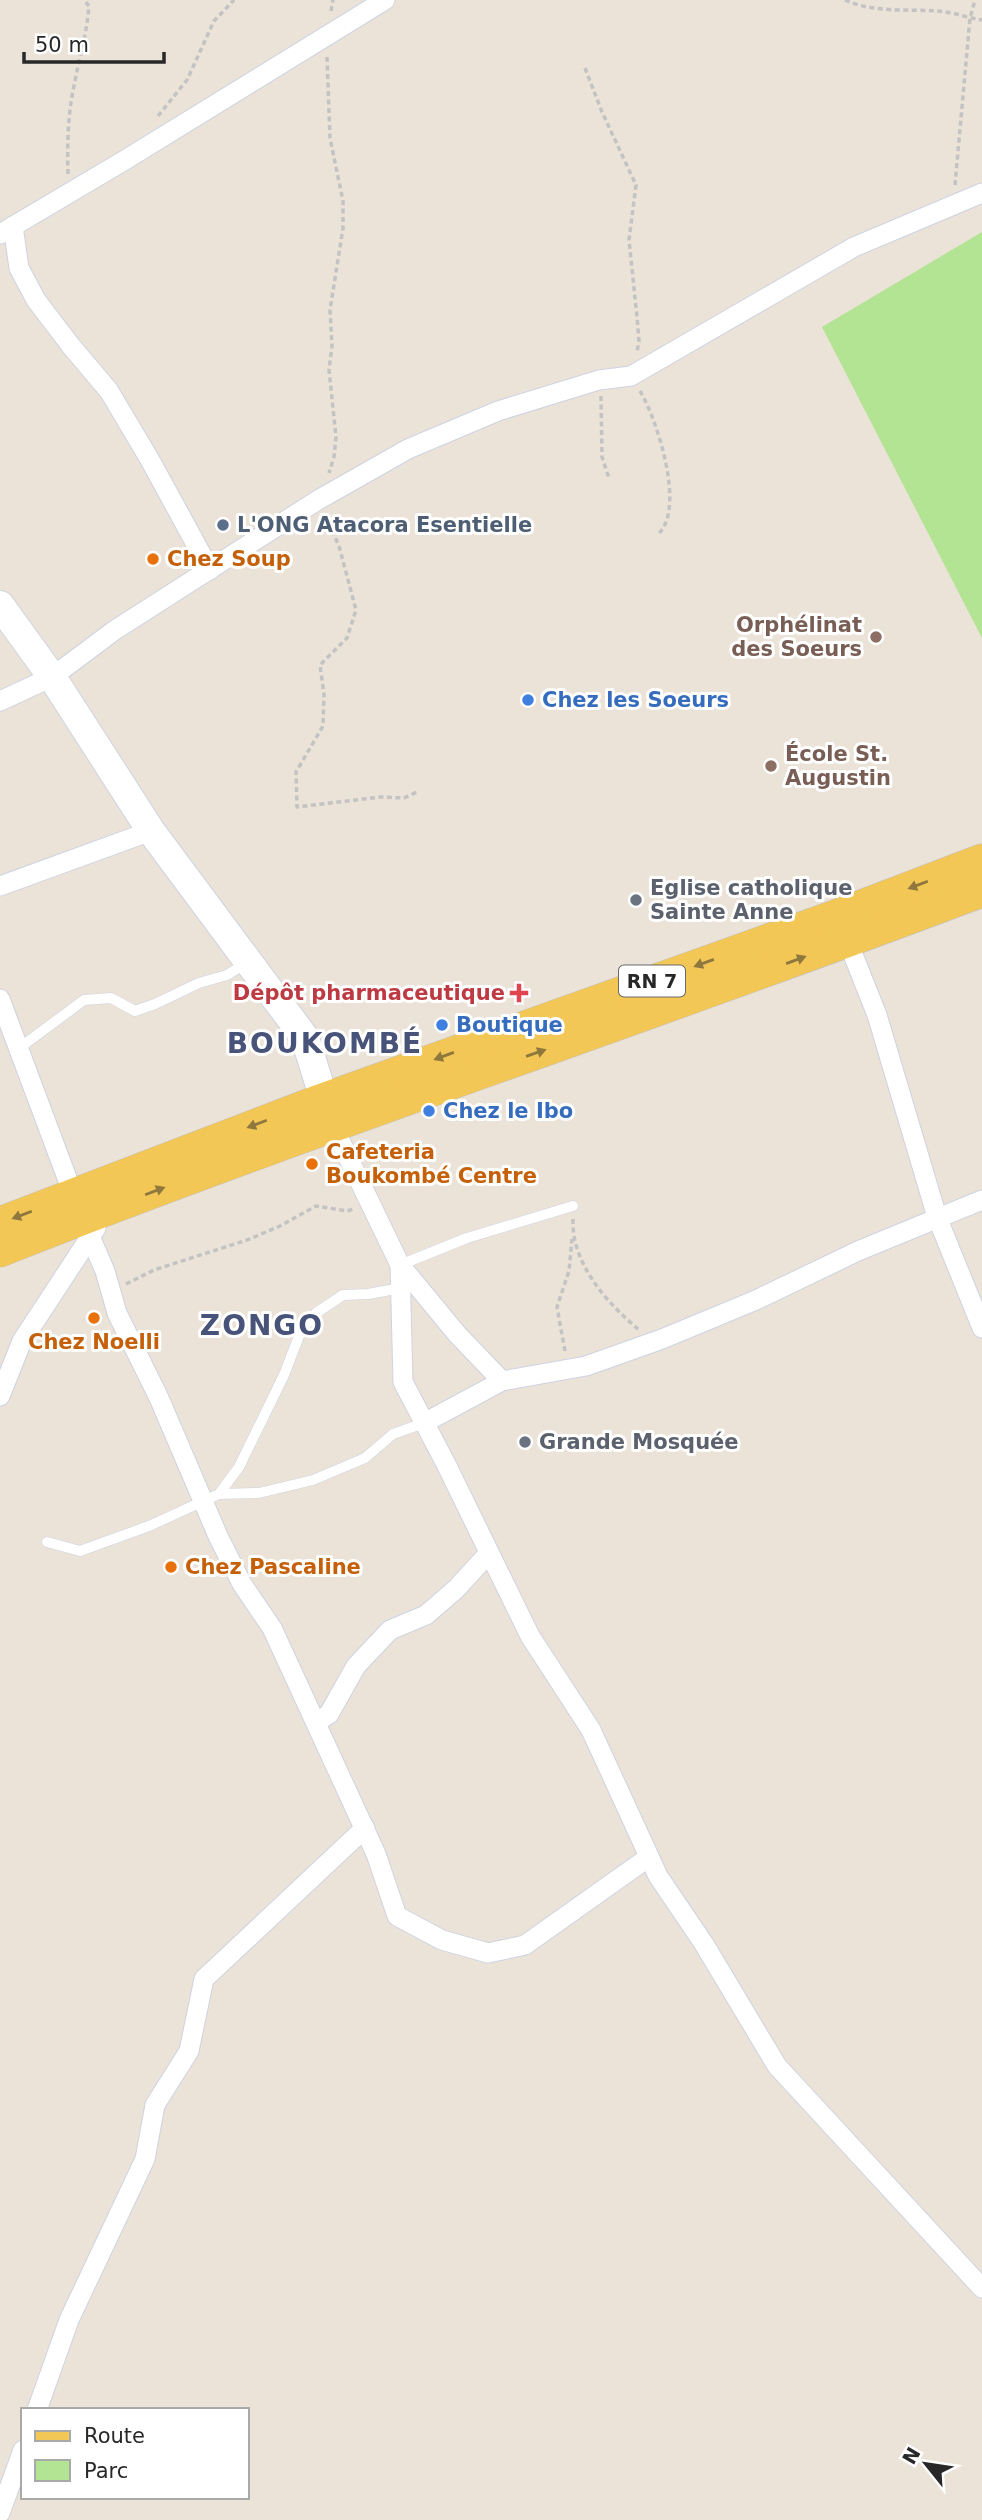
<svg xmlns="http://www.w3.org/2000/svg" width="982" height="2520" font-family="'DejaVu Sans',sans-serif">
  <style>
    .green { fill: #b2e493 }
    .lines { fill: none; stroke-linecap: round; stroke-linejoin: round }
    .lane-casing { stroke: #ced3e2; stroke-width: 11 }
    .street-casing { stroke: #ced3e2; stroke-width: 21 }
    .secondary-casing { stroke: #ced3e2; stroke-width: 30 }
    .primary-casing { stroke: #c3c3c3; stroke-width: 33 }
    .path { stroke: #c3c3c3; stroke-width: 3.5; stroke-dasharray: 5 3.5; stroke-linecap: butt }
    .lane { stroke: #fff; stroke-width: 10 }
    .street { stroke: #fff; stroke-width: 19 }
    .secondary { stroke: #fff; stroke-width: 28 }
    .primary { stroke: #f3c755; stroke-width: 32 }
    .oneway { fill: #8e783e }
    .service-dot { fill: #5c6f8a; stroke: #fff; stroke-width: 2.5 }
    .food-dot { fill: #e8710a; stroke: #fff; stroke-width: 2.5 }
    .education-dot { fill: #8d6e63; stroke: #fff; stroke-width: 2.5 }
    .shop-dot { fill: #3f7fe0; stroke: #fff; stroke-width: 2.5 }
    .worship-dot { fill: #6b7280; stroke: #fff; stroke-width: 2.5 }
    .health-dot { fill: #e0444e; stroke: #fff; stroke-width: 2.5 }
    .labels { text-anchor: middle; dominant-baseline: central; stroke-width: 6; stroke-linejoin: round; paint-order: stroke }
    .shield { fill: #fff; stroke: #686868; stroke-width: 2 }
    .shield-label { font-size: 19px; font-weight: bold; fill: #282828 }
    .service-label { font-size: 21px; font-weight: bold; fill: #4e5e75; stroke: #fff; text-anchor: start }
    .food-label { font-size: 21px; font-weight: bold; fill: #c56008; stroke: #fff; text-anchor: start }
    .education-label { font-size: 21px; font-weight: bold; fill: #785e54; stroke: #fff; text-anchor: end }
    .shop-label { font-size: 21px; font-weight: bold; fill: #366cbe; stroke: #fff; text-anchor: start }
    .worship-label { font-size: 21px; font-weight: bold; fill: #5b616d; stroke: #fff; text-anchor: start }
    .health-label { font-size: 21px; font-weight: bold; fill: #be3a42; stroke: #fff; text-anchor: end }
    .district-label { font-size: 28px; font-weight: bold; letter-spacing: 2px; fill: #485379; stroke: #fff }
  </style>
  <rect width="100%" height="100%" fill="#ebe2d8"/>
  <path class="green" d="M982 232V638L822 327Z"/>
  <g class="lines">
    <g class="lane-casing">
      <g id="lane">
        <path d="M18 1049 84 1000 111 998 135 1011 155 1004 199 983 227 975 246 963"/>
        <path d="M400 1265 467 1238 573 1206"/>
        <path d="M219 1494 259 1493 313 1480 365 1458 393 1434 424 1423"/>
        <path d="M47 1542 80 1551 149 1526 219 1494 239 1467 284 1375 301 1331 316 1313 343 1295 368 1294 401 1288"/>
      </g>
    </g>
    <g class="street-casing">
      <g id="street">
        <path d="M13 226 19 268 36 300 71 346 109 391 150 460 210 570"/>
        <path d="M0 234 125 160 385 0"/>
        <path d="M0 701 52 677 115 630 318 500 408 449 498 411 599 380 631 376 854 247 982 193"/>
        <path d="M0 886 151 831"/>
        <path d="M848 942 877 1015 937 1217 982 1328"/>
        <path d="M0 999 73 1194"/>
        <path d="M332 1124 400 1265 403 1382 446 1464 530 1636 591 1730 658 1876 704 1944 777 2066 982 2288"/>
        <path d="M82 1218 105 1271 117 1313 159 1398 218 1536 242 1584 272 1628 376 1854 397 1916 442 1940 488 1953 525 1945 649 1857"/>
        <path d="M400 1265 457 1334 502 1381"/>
        <path d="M0 1396 22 1341 96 1228"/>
        <path d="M424 1423 502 1381 586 1366 662 1339 756 1300 858 1251 982 1200"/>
        <path d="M316 1723 329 1714 356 1666 390 1630 426 1615 456 1589 489 1553"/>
        <path d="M37 2410 69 2320 145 2159 155 2105 189 2051 204 1979 365 1828"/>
        <path d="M0 2513 23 2450"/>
      </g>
    </g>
    <g class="secondary-casing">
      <path id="secondary" d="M0 605 52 677 151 831 305 1038 330 1118"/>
    </g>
    <g class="primary-casing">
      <g id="primary">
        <path d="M0 1223 321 1100 835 916 982 860"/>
        <path d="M0 1251C325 1123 656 1015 982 891"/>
      </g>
    </g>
    <g class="path">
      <path d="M845 0C873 13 908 9 938 11 953 12 968 18 982 20"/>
      <path d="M331 11 333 0"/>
      <path d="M327 57 330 138 343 201V228L330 310 332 346 329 370 336 437 334 457 329 473"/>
      <path d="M585 68 602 112 636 185 629 240 637 317 639 341 637 352"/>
      <path d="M158 116 187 80 214 21 234 0"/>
      <path d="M68 174C67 142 68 112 75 81 80 55 87 32 89 6L84 0"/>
      <path d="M955 185 970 18 975 0"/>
      <path d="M640 391C657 419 687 511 657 535"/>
      <path d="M601 396 602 457 609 478"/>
      <path d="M325 515 339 546 356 610 347 638 320 665 324 694 323 726 296 772 297 807 381 797 404 798 417 792"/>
      <path d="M573 1219C571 1263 607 1303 638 1329"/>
      <path d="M126 1284 154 1270 247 1240 280 1226 316 1206 347 1211 353 1209"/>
      <path d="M565 1351 557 1307 569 1271 572 1239"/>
    </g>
    <use href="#lane" class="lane"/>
    <use href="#street" class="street"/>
    <use href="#secondary" class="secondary"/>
    <use href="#primary" class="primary"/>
  </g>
  <defs><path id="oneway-solid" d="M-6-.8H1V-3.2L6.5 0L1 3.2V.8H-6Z" transform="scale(1.75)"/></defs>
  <g class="oneway">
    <use href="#oneway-solid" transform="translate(918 885) rotate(159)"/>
    <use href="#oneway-solid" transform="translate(796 960) rotate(-20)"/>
    <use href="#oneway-solid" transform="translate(704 963) rotate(160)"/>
    <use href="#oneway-solid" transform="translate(536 1053) rotate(-19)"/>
    <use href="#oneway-solid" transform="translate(444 1056) rotate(160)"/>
    <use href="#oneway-solid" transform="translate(257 1124) rotate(159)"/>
    <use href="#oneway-solid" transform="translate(155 1191) rotate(-21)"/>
    <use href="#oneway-solid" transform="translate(22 1215) rotate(159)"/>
  </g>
  <circle class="service-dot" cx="223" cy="525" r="7"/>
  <g class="food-dot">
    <circle cx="153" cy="559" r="7"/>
    <circle cx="312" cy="1164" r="7"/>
    <circle cx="94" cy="1318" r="7"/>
    <circle cx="171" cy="1567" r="7"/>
  </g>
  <g class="education-dot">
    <circle cx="876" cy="637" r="7"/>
    <circle cx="771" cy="766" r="7"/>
  </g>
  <g class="shop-dot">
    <circle cx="528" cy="700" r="7"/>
    <circle cx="442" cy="1025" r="7"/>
    <circle cx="429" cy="1111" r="7"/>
  </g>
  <g class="worship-dot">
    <circle cx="636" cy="900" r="7"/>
    <circle cx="525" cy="1442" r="7"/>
  </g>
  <path class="health-dot" d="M515.5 982.5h7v7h7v7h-7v7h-7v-7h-7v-7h7z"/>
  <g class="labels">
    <rect class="shield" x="619" y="965.5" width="66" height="31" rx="5"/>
    <g class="shield-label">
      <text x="652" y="981">RN 7</text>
    </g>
    <g class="service-label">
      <text x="237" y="525">L'ONG Atacora Esentielle</text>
    </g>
    <g class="food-label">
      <text x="167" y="559">Chez Soup</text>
      <text x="326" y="1152">Cafeteria<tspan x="326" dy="24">Boukombé Centre</tspan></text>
      <text x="94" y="1342" text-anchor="middle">Chez Noelli</text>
      <text x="185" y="1567">Chez Pascaline</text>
    </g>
    <g class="education-label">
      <text x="862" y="625">Orphélinat<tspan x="862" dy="24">des Soeurs</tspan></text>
      <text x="785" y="754" text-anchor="start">École St.<tspan x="785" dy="24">Augustin</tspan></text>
    </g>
    <g class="shop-label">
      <text x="542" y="700">Chez les Soeurs</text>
      <text x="456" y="1025">Boutique</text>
      <text x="443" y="1111">Chez le Ibo</text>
    </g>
    <g class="worship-label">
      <text x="650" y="888">Eglise catholique<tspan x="650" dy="24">Sainte Anne</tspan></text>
      <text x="539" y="1442">Grande Mosquée</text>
    </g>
    <g class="health-label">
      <text x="505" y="993">Dépôt pharmaceutique</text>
    </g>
    <g class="district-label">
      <text x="325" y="1043">BOUKOMBÉ</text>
      <text x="262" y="1325">ZONGO</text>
    </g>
  </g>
  <rect x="21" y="2408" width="228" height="91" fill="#ffffff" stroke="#a9a9a9" stroke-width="2"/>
  <rect x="35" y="2431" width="35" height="10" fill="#f3c755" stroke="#a9a9a9" stroke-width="2"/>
  <text x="84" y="2443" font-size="21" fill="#282828">Route</text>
  <rect x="35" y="2460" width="35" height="21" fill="#b2e493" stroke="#a9a9a9" stroke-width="2"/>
  <text x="84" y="2478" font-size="21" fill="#282828">Parc</text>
  <g transform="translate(926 2464) rotate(300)" stroke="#ffffff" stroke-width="5" paint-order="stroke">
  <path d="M0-5L12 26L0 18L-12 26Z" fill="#282828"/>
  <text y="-10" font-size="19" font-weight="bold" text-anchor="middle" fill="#282828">N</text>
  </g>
  <path d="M24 52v10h140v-10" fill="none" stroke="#282828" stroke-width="3.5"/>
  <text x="35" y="52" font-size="21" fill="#282828" stroke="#ffffff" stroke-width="5" paint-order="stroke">50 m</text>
</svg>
